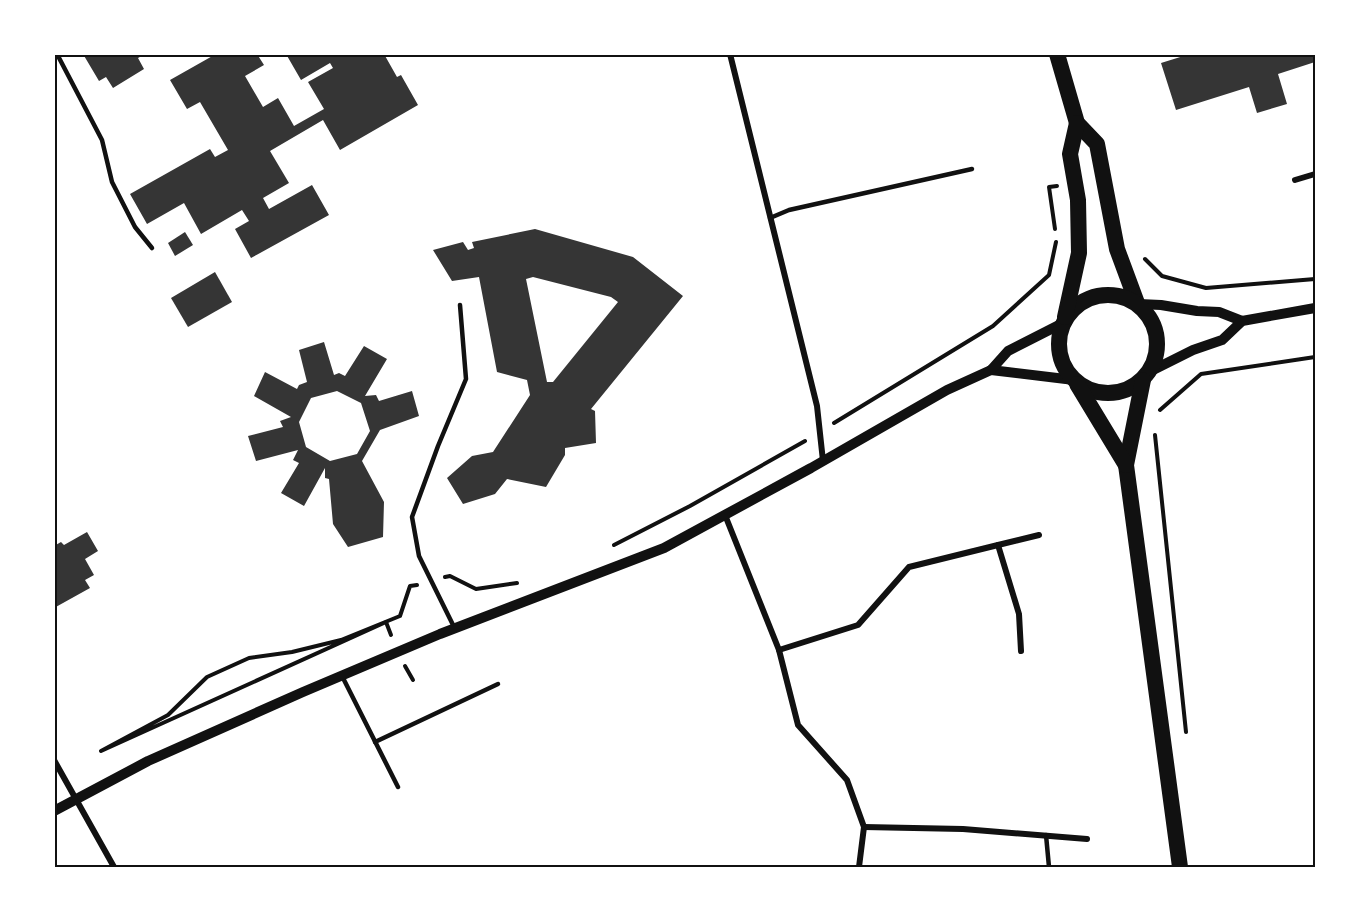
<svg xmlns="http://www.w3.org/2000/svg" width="1369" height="921" font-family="Jost,sans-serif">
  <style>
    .building { fill: #353535; fill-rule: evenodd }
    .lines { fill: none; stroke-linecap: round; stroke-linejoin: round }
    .path { stroke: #111; stroke-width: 4 }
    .service { stroke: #111; stroke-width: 4.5 }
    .minor { stroke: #111; stroke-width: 6 }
    .tertiary { stroke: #111; stroke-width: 10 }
    .trunk { stroke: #111; stroke-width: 16 }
    .neatline { fill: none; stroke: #111; stroke-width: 2 }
  </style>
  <rect width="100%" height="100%" fill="#fff"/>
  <g class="building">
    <path d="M83 54H145L138 58 144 69 113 88 106 77 99 81Z"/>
    <path d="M216 54H257L264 65 245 76 263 107 278 98 294 126 324 109 308 82 333 68 330 63 301 80 286 54H384L397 77 401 75 418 105 340 150 323 120 270 151 289 183 263 198 269 209 312 185 329 215 251 258 235 229 249 221 242 210 201 234 184 203 147 224 130 194 210 149 215 157 228 150 200 102 187 109 170 80Z"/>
    <path d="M1190 54H1315V62L1278 74 1287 104 1257 113 1249 87 1176 110 1161 63Z"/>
    <path d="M535 229 633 257 683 296 591 409 595 411 596 443 565 448V455L546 487 507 479 495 494 463 504 447 478 472 456 493 452 530 395 527 380 497 372 479 277 452 281 433 250 463 242 468 250 474 248 472 242ZM533 277 611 297 618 302 553 382H547L526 279Z"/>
    <path d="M185 232 193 245 175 256 168 243Z"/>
    <path d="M215 272 232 302 188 327 171 298Z"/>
    <path d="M324 342 334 375 339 373 345 376 364 346 387 359 365 396 376 395 379 401 412 391 419 416 380 430 362 461 384 502 383 537 348 547 333 524 329 479 325 478V468L304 506 281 493 299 463 293 460 298 450 256 461 248 436 283 427 280 421 291 417 254 396 265 372 297 389 299 385 307 382 299 350ZM337 391 361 403 370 431 357 454 330 461 306 447 299 422 311 398Z"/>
    <path d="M87 532 98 551 85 559 94 575 85 580 90 588 54 608V546L61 542 64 545Z"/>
  </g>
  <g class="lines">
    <g class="path">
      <path d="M1055 229 1049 187 1057 186"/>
      <path d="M1145 259 1162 276 1206 288 1315 279"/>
      <path d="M1160 410 1201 374 1315 357"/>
      <path d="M834 423 993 326 1049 275 1056 242"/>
      <path d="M1155 435 1186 732"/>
      <path d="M614 545 690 506 805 441"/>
      <path d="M445 577 450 576 476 589 517 583"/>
      <path d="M386 622 101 751 168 715 207 677 249 658 292 652 341 640 400 616 410 586 417 585"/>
      <path d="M386 622 391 635"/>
      <path d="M405 666 413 680"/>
    </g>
    <g class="service">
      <path d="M57 54 102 140 112 182 135 227 152 248"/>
      <path d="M770 218 789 210 972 169"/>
      <path d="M455 629 419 556 412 517 438 446 466 379 460 305"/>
      <path d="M342 676 398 787"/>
      <path d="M375 742 498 684"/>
      <path d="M1046 835 1049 867"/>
    </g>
    <g class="minor">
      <path d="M730 54 817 406 823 461"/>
      <path d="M1295 180 1315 174"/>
      <path d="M725 515 779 650 798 725 847 780 864 827 859 867"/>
      <path d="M998 545 1039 535"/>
      <path d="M779 650 858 625 909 567 998 545 1019 614 1021 651"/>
      <path d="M54 760 114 867"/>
      <path d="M864 827 963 829 1087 839"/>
    </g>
    <g class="tertiary">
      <path d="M1139 304 1161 305 1197 311 1219 312 1242 321"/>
      <path d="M991 370 1074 380"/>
      <path d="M1149 372 1193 350 1222 340 1242 321 1315 308"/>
      <path d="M54 811 148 761 303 692 440 634 664 548 811 468 947 390 991 370 1008 351 1063 323"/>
    </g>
    <g class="trunk">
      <path d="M1057 54 1077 123 1097 144 1117 249 1137 303"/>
      <circle cx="1108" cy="344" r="49"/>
      <path d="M1065 317 1079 253 1078 200 1070 154 1077 123"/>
      <path d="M1143 380 1126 465 1180 867"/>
      <path d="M1077 384 1126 465"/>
    </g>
  </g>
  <rect width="1369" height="921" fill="none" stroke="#ffffff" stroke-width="111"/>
  <rect x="56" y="56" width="1258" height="810" class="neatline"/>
</svg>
